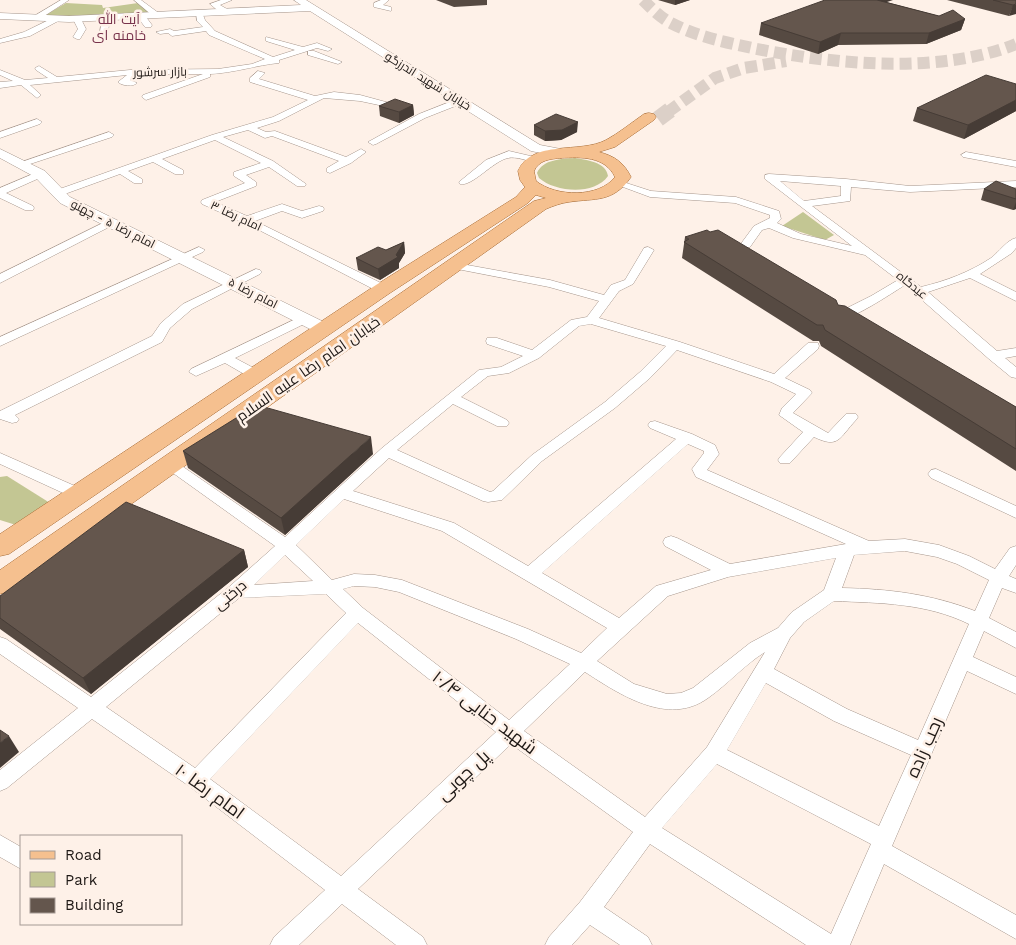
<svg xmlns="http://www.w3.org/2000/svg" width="1016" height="945" font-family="'Work Sans',Cairo,sans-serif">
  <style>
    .green { fill: #c3c693 }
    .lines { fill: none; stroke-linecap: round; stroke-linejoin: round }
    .primary-tunnel-far1 { stroke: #dcd0c8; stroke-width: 12; stroke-dasharray: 12 6; stroke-linecap: butt }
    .primary-tunnel { stroke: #dcd0c8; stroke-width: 16; stroke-dasharray: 16 8; stroke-linecap: butt }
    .street-casing { stroke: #a6968c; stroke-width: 1 }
    .secondary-casing { stroke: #a6968c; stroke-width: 1 }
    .primary-casing { stroke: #a66a34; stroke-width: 1 }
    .street { fill: #fff; fill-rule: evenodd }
    .secondary { fill: #fff; fill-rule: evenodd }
    .primary { fill: #f5c08f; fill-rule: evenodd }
    .wall { fill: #564a42 }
    .shaded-wall { fill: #463c36 }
    .building { fill: #64564d; stroke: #463c36 }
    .labels { text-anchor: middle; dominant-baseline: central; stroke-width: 5; stroke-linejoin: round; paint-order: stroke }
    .far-street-label { font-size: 12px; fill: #1e1815; stroke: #fef1e8 }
    .far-neighbourhood-label { font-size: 14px; fill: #78334c; stroke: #fef1e8 }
    .street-label { font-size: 15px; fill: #1e1815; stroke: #fef1e8 }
    .near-street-label { font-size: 18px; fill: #1e1815; stroke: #fef1e8 }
  </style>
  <rect width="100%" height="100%" fill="#fef1e8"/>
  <g class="green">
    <path d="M66 3 102 5 103 8 138 3 152 13 42 17Z"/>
    <path d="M575 158C587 160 606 162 608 176 594 196 555 192 539 178L537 173C543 159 562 159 575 158Z"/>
    <path d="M803 212 834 235 825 240 782 226Z"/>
    <path d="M7 476 50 503 16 525 0 520V477Z"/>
  </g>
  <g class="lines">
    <g class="primary-tunnel-far1">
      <path d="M643 0C651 8 659 16 669 22 695 36 724 42 752 48 831 64 940 75 1016 44"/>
      <path d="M668 112 715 78 744 68 786 61"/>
    </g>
    <path class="primary-tunnel" d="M658 119 670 110"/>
    <g class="street-casing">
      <g id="street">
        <path d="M61 0H69L38 20 31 18Z"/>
        <path d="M134 0H141L160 14 153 16Z"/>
        <path d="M221 0H232L220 5 227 9 222 14 210 4Z"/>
        <path d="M381 0H389L383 5 391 7V11L374 7V3Z"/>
        <path d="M196 12H202L205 20 215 31 273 57 295 50 266 41V37L303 47 317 43 332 49 328 51 317 48 279 60V63C257 65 234 73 210 74V77L146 100 142 97 143 95 203 74H137L130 80 137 83C133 87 122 86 118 82L127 75 30 85 41 95 37 98 21 85 0 88V82L13 81 0 75V70L25 80 48 78 36 70 35 68 39 66 57 77 130 70 218 69 252 64 265 59 209 35 206 31 172 36 168 33 160 34 156 32 170 29 174 31 203 27 197 21Z"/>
        <path d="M137 13H143L152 25 151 27H145L136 15Z"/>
        <path d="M103 15 110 17 108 32 104 34 100 32Z"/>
        <path d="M55 17 62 19 30 36 0 43V39L24 32Z"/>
        <path d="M74 17H80L86 29 80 39H77L73 37 78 29 73 19Z"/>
        <path d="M308 51H314L342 62 338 64 308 55Z"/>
        <path d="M258 71 265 73 259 79 315 96 334 92 360 95 397 105 393 108 360 101 324 98 279 121 257 128 266 132 275 131 346 157 361 149 366 152 351 163 330 173 327 172V168L339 161 272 136 265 138 248 130 223 137 273 161 306 184 305 186H297L269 167 246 175 256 182V186L215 202 247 216 282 204 302 211 319 206 323 207 324 209 323 211 302 218 282 211 255 221 387 286 389 289 387 292H379L259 230 202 204 201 202 202 200 245 183 234 176V172L261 163 215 140 162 159 183 170V174H175L153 162 128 171 142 179V183H134L120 174 62 195H54L53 193 54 191 212 135 273 117 308 100 250 82V78Z"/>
        <path d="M460 98 464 101 463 103 425 118 376 144 373 145 368 142 419 114Z"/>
        <path d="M37 119 42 122 40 124 0 138V132Z"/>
        <path d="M109 132 114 135 112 137 24 166H18L16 164Z"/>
        <path d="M509 151 539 158 541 160 536 163C528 161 516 156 508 158 493 161 472 187 460 184L459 182 486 160Z"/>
        <path d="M966 152 1016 161V167L963 157 961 155Z"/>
        <path d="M40 171 44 172V176L6 193 33 206 34 208 33 210H25L0 198V188Z"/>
        <path d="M769 174 846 179 910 186 1016 181V187L910 192 851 187 850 201 812 206 921 287C946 281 970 272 991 258 999 252 1007 240 1016 238V248L1012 253 980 274 1016 292V301L970 278 928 292 997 351 1016 348V356L1005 358 1016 367V378L1011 377 989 359 905 285C892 293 848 323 835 320L833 317 835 314 871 296 898 280 865 255 793 238 769 228 762 230 750 247H742L740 245 754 226 770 218V215L735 203 650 197 615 184 620 181 651 191 736 197 779 211 781 219 777 223 801 234 852 246 765 179V175ZM780 181 841 186V196L804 201Z"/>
        <path d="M109 220 114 223 113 225 0 283V274Z"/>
        <path d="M199 247 205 250 203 252 0 346V337Z"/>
        <path d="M648 247 654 250 633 284 619 291 599 318 680 342 774 374 808 343H818L819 346 818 349 785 378 810 390 812 393 793 413 828 433 846 414H856L858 417 856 420C839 438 839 449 814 437L790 463H780L778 460 780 457 803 432 779 415 782 408 796 394 771 382 677 350 650 378 615 408 542 461 502 500 488 502 483 501 389 458 353 491 454 523 528 566 676 439 650 428 648 425 650 422 655 421 692 434 715 445 719 454 707 470 869 541 905 539 939 545 969 556 995 569 1010 548 1016 546V565L1009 576 1016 579V593L1002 588 989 618 1016 632V648L984 631 973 657 1016 677V694L967 671 892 846 1016 915V939L884 864 850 945H806L650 844 604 907 648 937 652 945H620L590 925 572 945H545L549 937 580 902 633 832 511 744 358 889 423 937 427 945H396L342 904 299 945H270L274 937 325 890 189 786 92 719 7 788 0 791V770L78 708 0 654V637L6 639 91 697 229 587 275 546 166 468 164 465 166 462H176L285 537 382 448 479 370 501 367 523 356 487 344 486 341 487 338H497L532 350 571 320 587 317 599 301 549 287 452 268 450 266 452 264 456 263 550 280 604 295 611 285 625 280 644 248ZM591 324 666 346 640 372 605 402 532 455 493 491 490 492 397 450 453 404 497 426H507L509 423 507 420 461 397 488 376 509 373 539 358 579 326ZM688 444 704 451V453L692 469 696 477 846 544 730 564 677 538 671 536 665 538 663 542 665 546 711 570 656 586 619 618 542 573ZM344 499 442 531 607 628 581 653 528 629 402 580 375 575 354 574 332 580 296 545ZM905 551 937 557 957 564 989 580 975 611C931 594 889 589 842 588L854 555ZM285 555 313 581 254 585ZM836 558 824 590 792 612 778 628 750 643 693 688 681 693 667 694 634 684 597 661 668 596 728 577ZM354 586 375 587 399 592 516 639 570 664 509 720 363 608 343 589ZM326 594 346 613 195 768 106 707 239 598ZM834 601C881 603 926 603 969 624L918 740 847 709 774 669 790 638 804 622ZM358 623 496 732 341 876 210 779ZM765 652 707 747 645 817 524 731 585 672C619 694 668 727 708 698 728 684 744 665 765 652ZM766 683 834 721 911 755 879 826 727 750ZM717 764 871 844 831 934 662 828Z"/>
        <path d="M256 269 260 270 262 272 260 274 192 309 170 328 162 342 15 415 19 419 17 422 12 423 0 419V411L152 336 161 323 183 304Z"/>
        <path d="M304 315 308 316 310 319 308 322 235 358 261 372 263 375 261 378H251L225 363 196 376 189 372 191 369Z"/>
        <path d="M0 453 84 490 87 494 84 498 79 499 74 498 0 464Z"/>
        <path d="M936 469 1016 506V518L931 478 928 474 931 470Z"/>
        <path d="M0 835 21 847V869L0 857Z"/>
      </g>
    </g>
    <g class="secondary-casing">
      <g id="secondary">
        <path d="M294 0H306L540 145 566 150 568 153 561 157 531 151 310 11 69 22 0 19V13L69 16 301 5Z"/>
        <path d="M0 149 45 171 70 197 330 325 333 329 330 333 324 334 318 333 60 203 35 177 0 158Z"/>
      </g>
    </g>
    <g class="primary-casing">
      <path id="primary" d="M649 113 654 114 656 117 654 120 615 147 599 152C615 156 624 163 631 177 613 203 596 198 569 202 561 203 553 206 546 209L9 591 0 594V570L534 201 546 198 536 195 528 203 390 293 9 554 0 556V534L376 285 516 197 525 187 520 180 518 171C532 139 580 154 606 140 619 133 631 123 644 114ZM561 158C581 157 605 156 615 177 599 198 556 197 536 181L534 171C539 160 550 159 561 158Z"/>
    </g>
    <use href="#street" class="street"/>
    <use href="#secondary" class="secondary"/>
    <use href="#primary" class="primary"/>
  </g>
  <g class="wall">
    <path d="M436 0H487V5L454 7Z"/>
    <path d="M658 0H690L675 5Z"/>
    <path d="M947 0H1016L1009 16Z"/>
    <path d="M886 2 939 16 965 19 961 30 926 44 838 45 818 54 759 35 761 23Z"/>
    <path d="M1016 84V111L964 139 913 121 917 108Z"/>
    <path d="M413 105 414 115 399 123 380 116 379 106Z"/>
    <path d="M534 125 577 132 561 140 545 141 534 135Z"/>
    <path d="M984 189H1016V209L1013 210 981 200Z"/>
    <path d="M685 237 838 305 1016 407V471L821 346 819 341H813L682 258Z"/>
    <path d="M404 242 405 253 399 263V268L380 280 358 270 356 258 386 250Z"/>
    <path d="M183 451 373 454 285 535 188 468Z"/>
    <path d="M244 550 248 567 91 694 0 629V618Z"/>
  </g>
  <g class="shaded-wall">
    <path d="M675 0H690L675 5Z"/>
    <path d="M869 0H893L866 9Z"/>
    <path d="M1016 4V14L1009 16 1013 5Z"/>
    <path d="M965 19 961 30 926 44 929 33Z"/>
    <path d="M841 33 838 45 818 54 820 42Z"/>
    <path d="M1016 100V111L964 139 968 125Z"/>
    <path d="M413 105 414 115 399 123V112Z"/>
    <path d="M578 122 577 132 561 140 545 141V131Z"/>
    <path d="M1016 202V209L1013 210Z"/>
    <path d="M404 242 405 253 399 263V268L380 280 378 269 396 255Z"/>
    <path d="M371 437 373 454 285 535 281 518Z"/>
    <path d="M244 550 248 567 91 694 83 678Z"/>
    <path d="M9 736 19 752 0 768V743Z"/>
  </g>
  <g class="building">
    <path d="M825 0H877L939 16 953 10 965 19 929 33H841L820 42 761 23Z"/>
    <path d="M993 0H1016V4L1013 5Z"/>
    <path d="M986 75 1016 84V100L968 125 917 108Z"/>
    <path d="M395 99 413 105 399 112 379 106Z"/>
    <path d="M556 114 578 122 562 130 545 131 534 125Z"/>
    <path d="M996 181 1016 189V199L984 189Z"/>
    <path d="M707 230 710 232 718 230 836 300 838 305 845 306 1016 407V449L825 330 823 325H817L684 242 689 239 685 237Z"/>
    <path d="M404 242 396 255 398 257 378 269 356 258 378 247 386 250Z"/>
    <path d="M257 405 371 437 281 518 183 451Z"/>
    <path d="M126 502 244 550 83 678 0 618V596Z"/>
    <path d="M0 730 9 736 0 743Z"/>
  </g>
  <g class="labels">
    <g class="far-street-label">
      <text transform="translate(160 72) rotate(-1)">بازار سرشور</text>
      <text transform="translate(428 81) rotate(32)">خیابان شهید اندرزگو</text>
      <text transform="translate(236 216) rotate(25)">امام رضا ۳</text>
      <text transform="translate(113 224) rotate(27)">امام رضا ۵ - چهنو</text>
      <text transform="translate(912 285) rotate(39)">عیدگاه</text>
      <text transform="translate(253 293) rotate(27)">امام رضا ۵</text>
    </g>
    <g class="far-neighbourhood-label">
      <text x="119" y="19">آیت الله<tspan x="119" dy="16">خامنه ای</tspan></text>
    </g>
    <g class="street-label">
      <text transform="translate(308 369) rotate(-35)">خیابان امام رضا علیه السلام</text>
      <text transform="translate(230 595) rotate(-40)">درختی</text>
    </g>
    <g class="near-street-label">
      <text transform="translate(485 712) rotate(37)">شهید حنایی ۱۰/۴</text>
      <text transform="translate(924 747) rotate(-66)">رجب زاده</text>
      <text transform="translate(463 775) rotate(-43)">پل چوبی</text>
      <text transform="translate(210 791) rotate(36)">امام رضا ۱۰</text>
    </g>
  </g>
  <rect x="20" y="835" width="162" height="90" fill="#fef1e8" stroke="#a49a94"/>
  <rect x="30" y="851" width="25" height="8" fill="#f5c08f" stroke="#a49a94"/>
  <text x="65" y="860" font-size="15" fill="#1e1815">Road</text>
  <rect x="30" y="872" width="25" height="15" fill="#c3c693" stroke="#a49a94"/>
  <text x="65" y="885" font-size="15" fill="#1e1815">Park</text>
  <rect x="30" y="898" width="25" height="15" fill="#64564d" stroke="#a49a94"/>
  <text x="65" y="910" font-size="15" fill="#1e1815">Building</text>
</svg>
